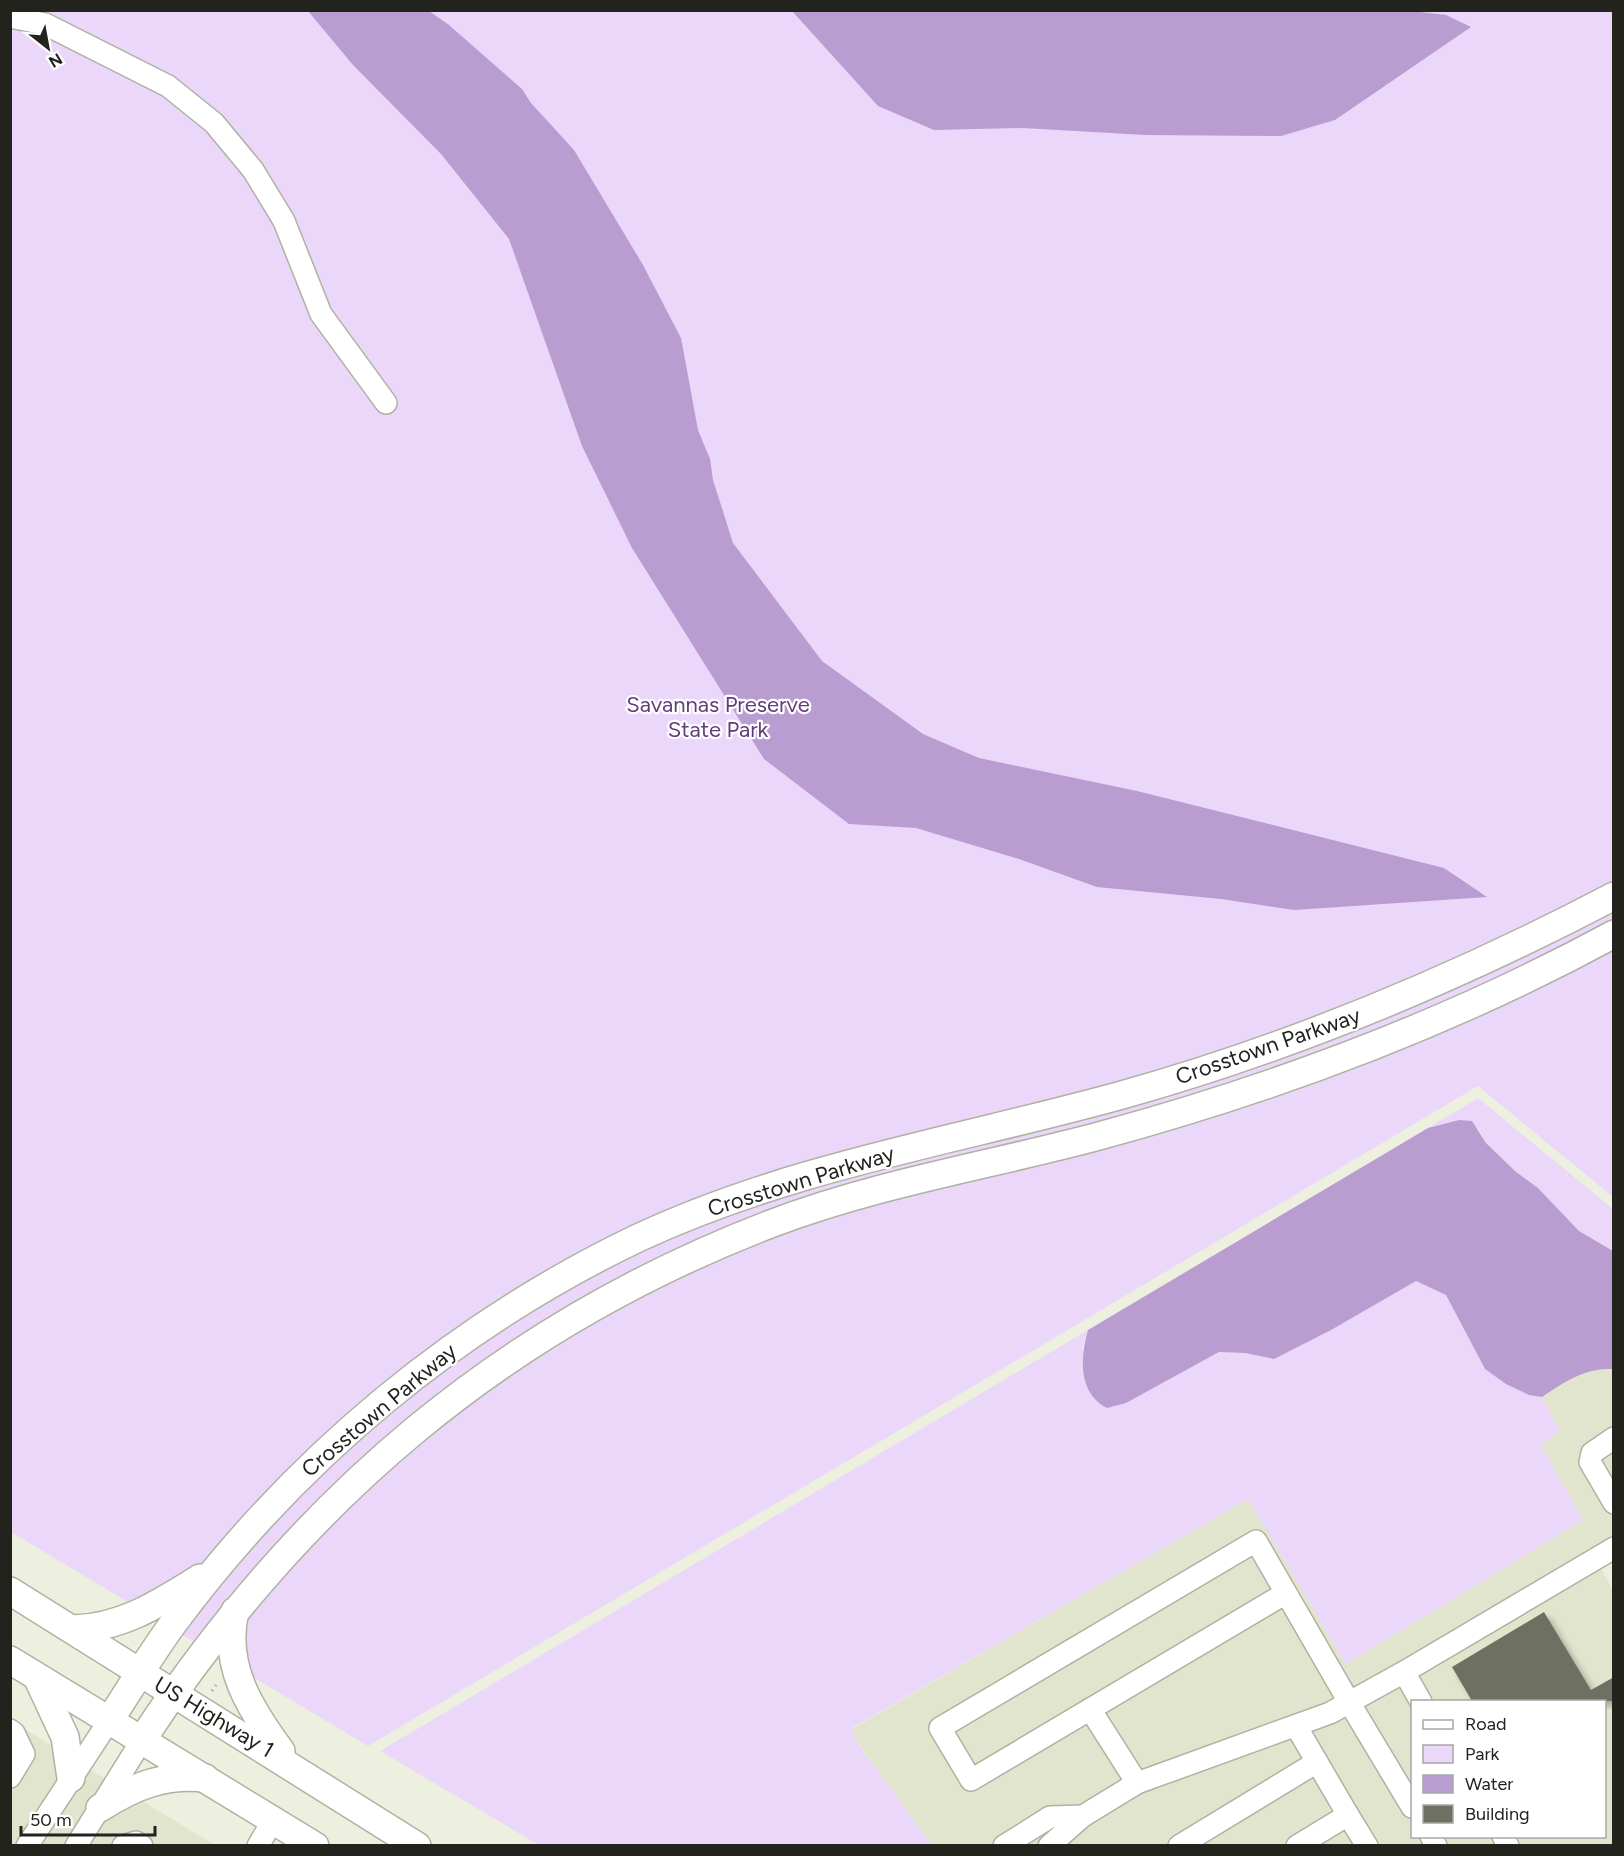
<svg xmlns="http://www.w3.org/2000/svg" width="1624" height="1856" font-family="Figtree,sans-serif">
  <style>
    .built { fill: #e1e5cd; fill-rule: evenodd }
    .green { fill: #ead7fa }
    .water { fill: #b99dd0 }
    .building { fill: #6e7162; filter: url(#shadow) }
    .lines { fill: none; stroke-linecap: round; stroke-linejoin: round }
    .minor-casing { stroke: #afb2a2; stroke-width: 24 }
    .major-casing { stroke: #afb2a2; stroke-width: 30 }
    .path { stroke: #a9ab9e; stroke-width: 3; stroke-dasharray: 1.5 4.5; stroke-linecap: butt }
    .minor { stroke: #fff; stroke-width: 21 }
    .major { stroke: #fff; stroke-width: 27 }
    .labels { text-anchor: middle; dominant-baseline: central; stroke-width: 4.5; stroke-linejoin: round; paint-order: stroke }
    .park-label { font-size: 22px; fill: #623d7d; stroke: #fff }
    .street-label { font-size: 22px; fill: #22231d; stroke: #fff }
  </style>
  <defs>
    <filter id="shadow"><feDropShadow dx="5" dy="5" stdDeviation="3" flood-color="#0004"/></filter>
  </defs>
  <rect width="100%" height="100%" fill="#edf0df"/>
  <g class="built">
    <path d="M1613 1369V1559L1600 1567 1613 1590V1845H932L855 1739 852 1729 1248 1499 1346 1664 1583 1520 1541 1445 1560 1430 1542 1397 1579 1374 1595 1370ZM1412 1702H1604V1836H1412Z"/>
    <path d="M10 1720 59 1750 61 1775 35 1817 14 1846 10 1845Z"/>
    <path d="M89 1769 106 1779 93 1800 87 1804 89 1807 64 1845 40 1846 76 1789H80V1782Z"/>
    <path d="M137 1798 215 1845 88 1846 107 1816Z"/>
  </g>
  <g class="green">
    <path d="M11 11H1613V1197L1478 1086 368 1746 11 1532Z"/>
    <path d="M1478 1098 1613 1209V1251L1579 1231 1538 1188 1515 1171 1486 1143 1478 1129 1459 1120 1428 1128Z"/>
    <path d="M1416 1281 1446 1295 1485 1369 1529 1395 1542 1397 1560 1430 1541 1445 1583 1520 1346 1664 1248 1499 852 1728 855 1740 932 1845H539L380 1751 1088 1330 1082 1349 1126 1403 1219 1352 1245 1353 1274 1359Z"/>
  </g>
  <g class="water">
    <path d="M1404 10 1446 15 1471 27 1335 120 1281 136 1145 135 1023 128 934 130 878 106 792 11Z"/>
    <path d="M308 11H429L449 25 522 89 531 103 574 150 643 265 681 338 698 430 710 459 713 480 733 543 822 661 923 734 979 758 1137 791 1444 868 1487 897 1294 910 1221 899 1097 887 1019 859 916 828 849 824 764 759 632 548 582 446 509 239 441 154 353 65Z"/>
    <path d="M1459 1120 1472 1121 1486 1143 1515 1171 1538 1188 1579 1231 1613 1251V1369C1584 1368 1565 1382 1542 1397L1529 1395 1506 1384 1485 1369 1446 1295 1416 1281 1331 1330 1274 1359 1245 1353 1219 1352 1126 1403 1107 1408C1078 1393 1080 1358 1088 1330L1428 1128Z"/>
  </g>
  <path class="building" d="M1544 1612 1591 1690 1614 1677V1701H1472L1452 1667Z"/>
  <g class="lines">
    <g class="minor-casing">
      <g id="minor">
        <path d="M10 17 45 24 168 86 214 123 253 170 284 221 321 314 386 403"/>
        <path d="M1614 1438 1592 1453 1590 1462 1614 1503"/>
        <path d="M1286 1593 971 1780 940 1728 1256 1541 1349 1702 1412 1807"/>
        <path d="M1421 1702 1404 1672 1614 1548"/>
        <path d="M1090 1709 1137 1783"/>
        <path d="M1296 1726 1348 1815"/>
        <path d="M10 1730 14 1733 24 1754 10 1777"/>
        <path d="M1431 1836 1436 1846"/>
        <path d="M1503 1836 1508 1846"/>
        <path d="M27 1846 109 1721"/>
        <path d="M76 1846 142 1740"/>
        <path d="M123 1846 136 1842 142 1846"/>
        <path d="M258 1846 273 1820"/>
        <path d="M1004 1846 1050 1817 1083 1816"/>
        <path d="M1049 1846 1083 1816 1137 1783 1330 1713 1404 1672"/>
        <path d="M1179 1846 1317 1762"/>
        <path d="M1297 1846 1348 1815 1367 1846"/>
      </g>
    </g>
    <g class="major-casing">
      <g id="major">
        <path d="M10 1591 417 1846"/>
        <path d="M235 1611C222 1665 250 1709 281 1751"/>
        <path d="M73 1629C122 1628 160 1603 200 1578"/>
        <path d="M10 1660 315 1846"/>
        <path d="M37 1677 65 1737 71 1778"/>
        <path d="M109 1721C132 1686 153 1650 178 1617 299 1456 456 1325 638 1238 792 1166 960 1140 1122 1095 1293 1047 1456 979 1614 896"/>
        <path d="M142 1740C300 1499 503 1326 773 1223 879 1183 991 1165 1099 1136 1276 1088 1452 1022 1614 934"/>
        <path d="M100 1808C134 1786 164 1774 205 1778"/>
      </g>
    </g>
    <path class="path" d="M212 1691 216 1685"/>
    <use href="#minor" class="minor"/>
    <use href="#major" class="major"/>
  </g>
  <g class="labels">
    <g class="park-label">
      <text x="718" y="704">Savannas Preserve<tspan x="718" dy="25">State Park</tspan></text>
    </g>
    <g class="street-label">
      <text transform="translate(1268 1046) rotate(-19)">Crosstown Parkway</text>
      <text transform="translate(801 1181) rotate(-17)">Crosstown Parkway</text>
      <text transform="translate(379 1410) rotate(-40)">Crosstown Parkway</text>
      <text transform="translate(214 1717) rotate(31)">US Highway 1</text>
    </g>
  </g>
  <rect width="1624" height="1856" fill="none" stroke="#22231d" stroke-width="24"/>
  <rect x="1411" y="1700" width="195" height="138" fill="#ffffff" stroke="#a7a7a5" stroke-width="1.5"/>
  <rect x="1423" y="1720" width="30" height="9" fill="#ffffff" stroke="#a7a7a5" stroke-width="1.5"/>
  <text x="1465" y="1730" font-size="18" fill="#22231d">Road</text>
  <rect x="1423" y="1745" width="30" height="18" fill="#ead7fa" stroke="#a7a7a5" stroke-width="1.5"/>
  <text x="1465" y="1760" font-size="18" fill="#22231d">Park</text>
  <rect x="1423" y="1775" width="30" height="18" fill="#b99dd0" stroke="#a7a7a5" stroke-width="1.5"/>
  <text x="1465" y="1790" font-size="18" fill="#22231d">Water</text>
  <rect x="1423" y="1805" width="30" height="18" fill="#6e7162" stroke="#a7a7a5" stroke-width="1.5"/>
  <text x="1465" y="1820" font-size="18" fill="#22231d">Building</text>
  <g transform="translate(48 48) rotate(149)" stroke="#ffffff" stroke-width="4.5" paint-order="stroke">
  <path d="M0-4.5L10 22L0 15L-10 22Z" fill="#22231d"/>
  <text y="-9" font-size="16" font-weight="bold" text-anchor="middle" fill="#22231d">N</text>
  </g>
  <path d="M21 1826v9h134v-9" fill="none" stroke="#22231d" stroke-width="3"/>
  <text x="30" y="1826" font-size="18" fill="#22231d" stroke="#ffffff" stroke-width="4.5" paint-order="stroke">50 m</text>
</svg>
